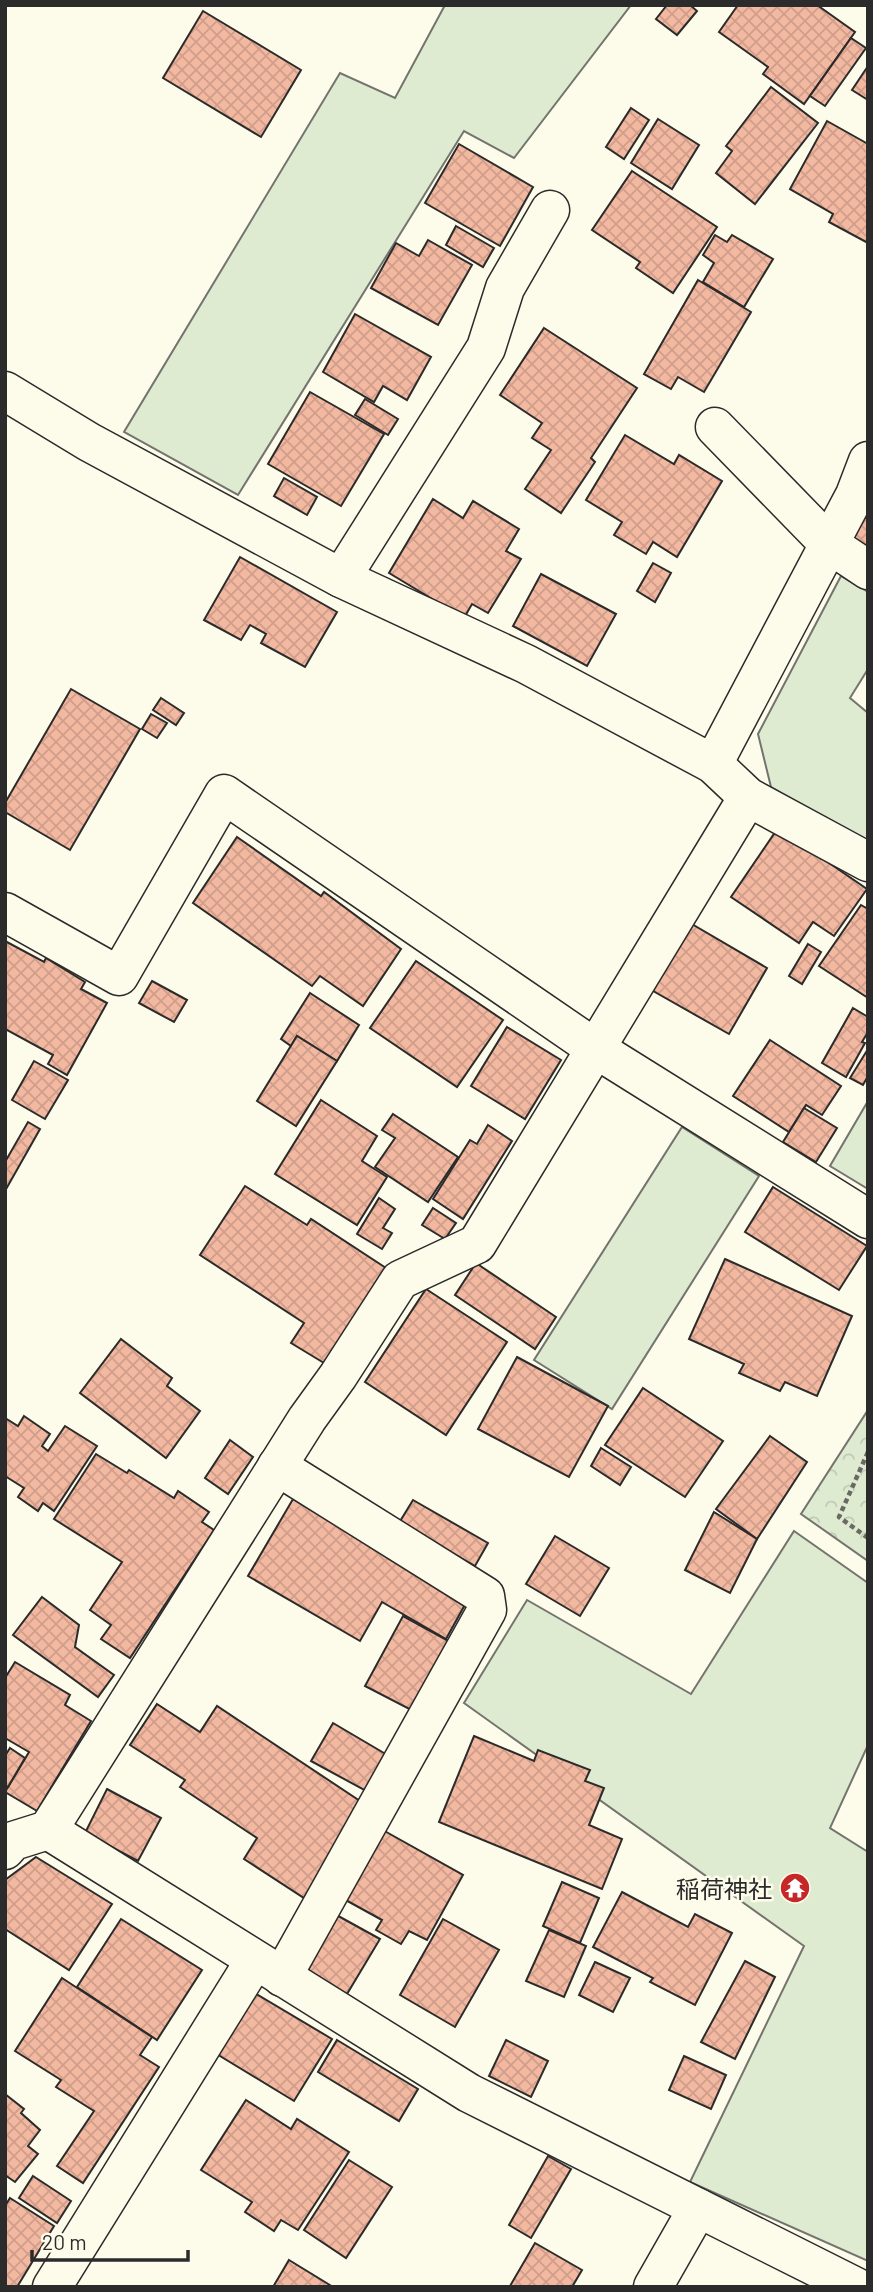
<svg xmlns="http://www.w3.org/2000/svg" width="873" height="2292" font-family="Barlow,'Noto Sans JP',sans-serif">
  <style>
    .grass { fill: #deebd1; stroke: #74746e; stroke-width: 2 }
    .forest { fill: url(#forest-crowns); stroke: #74746e; stroke-width: 2 }
    .building { fill: url(#building-cross-hatch); stroke: #2b2b2b; stroke-width: 2 }
    .lines { fill: none; stroke-linecap: round; stroke-linejoin: round }
    .minor-casing { stroke: #2b2b2b; stroke-width: 41 }
    .path { stroke: #6a6964; stroke-width: 4.5; stroke-dasharray: 5 3.5; stroke-linecap: butt }
    .minor { stroke: #fdfbea; stroke-width: 38 }
    .labels { text-anchor: middle; dominant-baseline: central; stroke-width: 5; stroke-linejoin: round; paint-order: stroke }
    .poi-label { font-size: 24px; fill: #2b2b2b; stroke: #fdfbea; text-anchor: end }
  </style>
  <defs>
    <pattern id="forest-crowns" width="20" height="18" patternUnits="userSpaceOnUse" patternTransform="scale(1.75)"><rect width="20" height="18" fill="#deebd1"/><path d="M2 6a3 3 0 1 1 6 0M12 15a3 3 0 1 1 6 0" fill="none" stroke="#bfcab4"/></pattern>
    <pattern id="building-cross-hatch" width="8" height="8" patternUnits="userSpaceOnUse" patternTransform="scale(1.75)"><rect width="8" height="8" fill="#f2b8a0"/><path d="M0 0l8 8M0 8l8-8" fill="none" stroke="#d09e8a"/></pattern>
  </defs>
  <rect width="100%" height="100%" fill="#fdfbea"/>
  <g class="grass">
    <path d="M445 5H631L514 158 464 131 238 495 124 432 340 73 395 98Z"/>
    <path d="M841 576 868 592V669L850 698 868 713V844L771 787 758 734Z"/>
    <path d="M868 1101V1189L830 1166Z"/>
    <path d="M682 1127 759 1176 612 1409 534 1360Z"/>
    <path d="M794 1531 868 1583V1745L830 1828 868 1852V2261L690 2182 804 1946 464 1703 527 1600 691 1694Z"/>
  </g>
  <path class="forest" d="M868 1410V1561L801 1514Z"/>
  <g class="building">
    <path d="M667 5H690L697 11 677 35 656 19Z"/>
    <path d="M738 5H817L855 32 804 104 763 74 768 67 719 32Z"/>
    <path d="M203 11 301 70 261 137 163 78Z"/>
    <path d="M851 38 866 48 825 106 810 96Z"/>
    <path d="M868 66V100L852 90Z"/>
    <path d="M771 87 818 123 755 204 716 173 732 151 726 146Z"/>
    <path d="M631 108 649 120 624 159 606 147Z"/>
    <path d="M658 119 699 145 672 189 631 163Z"/>
    <path d="M827 121 868 144V243L829 222 833 214 790 189Z"/>
    <path d="M459 144 533 187 500 246 425 203Z"/>
    <path d="M632 171 717 227 673 293 636 268 640 262 592 230Z"/>
    <path d="M456 226 494 248 483 267 446 245Z"/>
    <path d="M715 235 727 242 732 235 773 259 744 307 703 282 714 263 703 255Z"/>
    <path d="M428 240 472 265 438 325 371 288 396 243 419 256Z"/>
    <path d="M698 280 751 312 704 392 678 377 671 389 644 374Z"/>
    <path d="M355 314 431 357 407 400 383 386 374 402 323 372Z"/>
    <path d="M544 328 637 388 591 458 595 462 561 513 525 489 551 450 532 438 542 423 500 395Z"/>
    <path d="M310 392 384 434 341 506 268 464Z"/>
    <path d="M365 399 398 419 388 435 355 415Z"/>
    <path d="M625 435 674 464 679 455 722 481 677 557 653 542 646 554 614 535 622 522 586 500Z"/>
    <path d="M284 478 317 497 307 515 274 496Z"/>
    <path d="M433 499 463 518 473 501 519 529 506 551 521 559 488 613 472 604 464 618 389 573Z"/>
    <path d="M868 513V552L850 541Z"/>
    <path d="M240 557 337 612 305 667 261 643 266 634 250 625 241 640 204 620Z"/>
    <path d="M653 563 671 573 655 602 637 591Z"/>
    <path d="M541 574 616 614 587 666 513 626Z"/>
    <path d="M71 689 140 729 70 850 5 812V803Z"/>
    <path d="M161 698 184 713 176 725 153 710Z"/>
    <path d="M151 714 167 723 157 738 142 729Z"/>
    <path d="M778 828 867 889 834 936 813 922 799 943 731 897Z"/>
    <path d="M237 837 321 896 324 892 401 949 363 1006 320 976 312 986 193 903Z"/>
    <path d="M861 905 868 909V998L819 966Z"/>
    <path d="M685 920 767 968 729 1034 646 987Z"/>
    <path d="M5 941 44 962 46 958 85 982 81 989 107 1003 67 1075 48 1064 53 1055 5 1029Z"/>
    <path d="M808 944 821 952 802 984 789 976Z"/>
    <path d="M416 961 503 1020 457 1087 370 1028Z"/>
    <path d="M152 981 187 1000 174 1022 139 1003Z"/>
    <path d="M310 993 359 1025 337 1061 297 1036 291 1046 281 1039Z"/>
    <path d="M853 1008 868 1017V1032L862 1042 865 1043 846 1077 822 1063Z"/>
    <path d="M507 1027 561 1060 525 1119 471 1086Z"/>
    <path d="M297 1036 337 1061 296 1126 257 1101Z"/>
    <path d="M770 1040 841 1086 822 1115 806 1105 789 1132 733 1096Z"/>
    <path d="M868 1049V1076L863 1085 850 1078Z"/>
    <path d="M34 1061 68 1080 45 1119 12 1100Z"/>
    <path d="M321 1100 377 1136 362 1161 387 1177 357 1225 275 1174Z"/>
    <path d="M804 1108 837 1128 816 1162 783 1142Z"/>
    <path d="M393 1114 458 1157 428 1202 375 1167 395 1138 382 1130Z"/>
    <path d="M28 1122 40 1129 5 1191V1162Z"/>
    <path d="M488 1125 512 1141 463 1219 433 1199 470 1140 477 1144Z"/>
    <path d="M245 1186 307 1225 311 1219 386 1268 324 1363 291 1343 304 1323 200 1255Z"/>
    <path d="M773 1187 867 1246 839 1290 745 1232Z"/>
    <path d="M379 1198 395 1209 383 1228 392 1233 382 1249 357 1234Z"/>
    <path d="M433 1208 456 1223 445 1239 422 1225Z"/>
    <path d="M725 1259 852 1316 817 1396 785 1382 780 1391 739 1373 744 1364 689 1339Z"/>
    <path d="M476 1263 556 1317 535 1349 455 1295Z"/>
    <path d="M426 1289 507 1342 446 1435 365 1382Z"/>
    <path d="M121 1339 172 1378 167 1386 200 1411 166 1458 80 1393Z"/>
    <path d="M517 1357 608 1406 569 1477 478 1429Z"/>
    <path d="M643 1388 723 1441 685 1497 605 1445Z"/>
    <path d="M24 1416 50 1434 42 1446 48 1451 65 1426 97 1446 54 1511 43 1503 38 1511 18 1497 24 1488 5 1476V1418L18 1426Z"/>
    <path d="M770 1436 807 1462 757 1539 716 1509Z"/>
    <path d="M230 1440 253 1457 228 1494 205 1478Z"/>
    <path d="M601 1448 631 1467 620 1485 591 1466Z"/>
    <path d="M96 1454 127 1473 129 1470 174 1498 178 1491 209 1512 202 1522 214 1530 130 1658 101 1639 111 1625 90 1610 122 1562 54 1519Z"/>
    <path d="M293 1499 467 1601 446 1639 382 1602 360 1641 248 1576Z"/>
    <path d="M413 1500 488 1543 475 1566 399 1523Z"/>
    <path d="M714 1512 757 1539 730 1593 685 1570Z"/>
    <path d="M555 1536 609 1568 580 1616 526 1584Z"/>
    <path d="M42 1597 79 1625 75 1647 114 1675 98 1697 13 1635Z"/>
    <path d="M403 1616 454 1644 417 1713 365 1686Z"/>
    <path d="M15 1662 70 1695 65 1705 91 1721 37 1811 5 1792 29 1752 5 1738V1678Z"/>
    <path d="M157 1704 200 1732 217 1706 366 1805 304 1898 244 1859 257 1838 180 1787 185 1780 130 1745Z"/>
    <path d="M333 1723 389 1756 368 1792 311 1761Z"/>
    <path d="M474 1736 534 1761 538 1750 590 1770 585 1781 604 1788 589 1825 622 1839 602 1889 439 1822Z"/>
    <path d="M10 1748 25 1758 8 1787 5 1786V1756Z"/>
    <path d="M107 1789 161 1818 138 1861 85 1833Z"/>
    <path d="M381 1829 463 1875 427 1940 409 1931 401 1944 376 1930 382 1920 342 1898Z"/>
    <path d="M36 1857 112 1904 69 1970 5 1929V1880Z"/>
    <path d="M562 1882 599 1898 580 1943 543 1926Z"/>
    <path d="M622 1892 688 1927 695 1914 732 1933 695 2005 650 1982 653 1978 593 1947Z"/>
    <path d="M331 1912 380 1939 344 1999 298 1968Z"/>
    <path d="M121 1919 202 1970 157 2040 77 1987Z"/>
    <path d="M443 1919 499 1950 455 2027 400 1995Z"/>
    <path d="M549 1930 586 1946 564 1997 526 1981Z"/>
    <path d="M745 1961 775 1977 735 2059 701 2042Z"/>
    <path d="M595 1962 630 1978 613 2012 579 1995Z"/>
    <path d="M62 1978 152 2037 140 2055 159 2067 83 2183 57 2166 94 2111 56 2087 61 2080 15 2051Z"/>
    <path d="M253 1992 332 2039 294 2101 215 2053Z"/>
    <path d="M337 2040 418 2089 399 2121 318 2072Z"/>
    <path d="M506 2040 548 2061 531 2097 489 2076Z"/>
    <path d="M684 2056 726 2075 711 2109 669 2090Z"/>
    <path d="M5 2094 24 2109 21 2113 40 2130 28 2146 38 2154 15 2182 5 2175Z"/>
    <path d="M246 2100 291 2129 297 2119 349 2152 298 2230 281 2220 274 2231 245 2212 252 2202 201 2170Z"/>
    <path d="M548 2156 571 2169 531 2238 509 2225Z"/>
    <path d="M349 2160 392 2187 346 2258 304 2230Z"/>
    <path d="M33 2176 71 2201 57 2223 19 2198Z"/>
    <path d="M10 2198 54 2226 17 2287H5V2206Z"/>
    <path d="M535 2243 582 2270 572 2287 510 2286Z"/>
    <path d="M289 2260 333 2287H273Z"/>
  </g>
  <g class="lines">
    <g class="minor-casing">
      <g id="minor">
        <path d="M5 391 89 442 341 578 526 664 713 764 748 797 868 862"/>
        <path d="M715 427 829 544 868 570"/>
        <path d="M341 578 486 348 505 288 550 210"/>
        <path d="M713 764 855 495 868 461"/>
        <path d="M5 912 119 976 224 794 596 1049 868 1219"/>
        <path d="M277 1466 485 1596 487 1610 282 1977"/>
        <path d="M48 1830 469 2093 856 2287"/>
        <path d="M5 1850 13 1841 48 1830 307 1419 338 1376 400 1280 477 1244 748 797"/>
        <path d="M52 2287 255 1960"/>
        <path d="M653 2287 698 2208"/>
      </g>
    </g>
    <path class="path" d="M868 1452 839 1517 868 1538"/>
    <use href="#minor" class="minor"/>
  </g>
  <defs>
    <g id="temple-disc" transform="scale(1.575)"><circle r="9.5" fill="#c62828" stroke="#fdfbea"/><path d="M0-6L5-2H3V0L6.5 2.5H4V6H1.5V3h-3V6H-4V2.5H-6.5L-3 0V-2H-5Z" fill="#fff"/></g>
  </defs>
  <g fill-rule="evenodd">
    <use href="#temple-disc" x="795" y="1888"/>
  </g>
  <g class="labels">
    <g class="poi-label">
      <text x="772" y="1888">稲荷神社</text>
    </g>
  </g>
  <rect width="873" height="2292" fill="none" stroke="#2b2b2b" stroke-width="14"/>
  <path d="M32 2250v10h156v-10" fill="none" stroke="#2b2b2b" stroke-width="3.5"/>
  <text x="42" y="2250" font-size="21" fill="#2b2b2b" stroke="#fdfbea" stroke-width="5" paint-order="stroke">20 m</text>
</svg>
